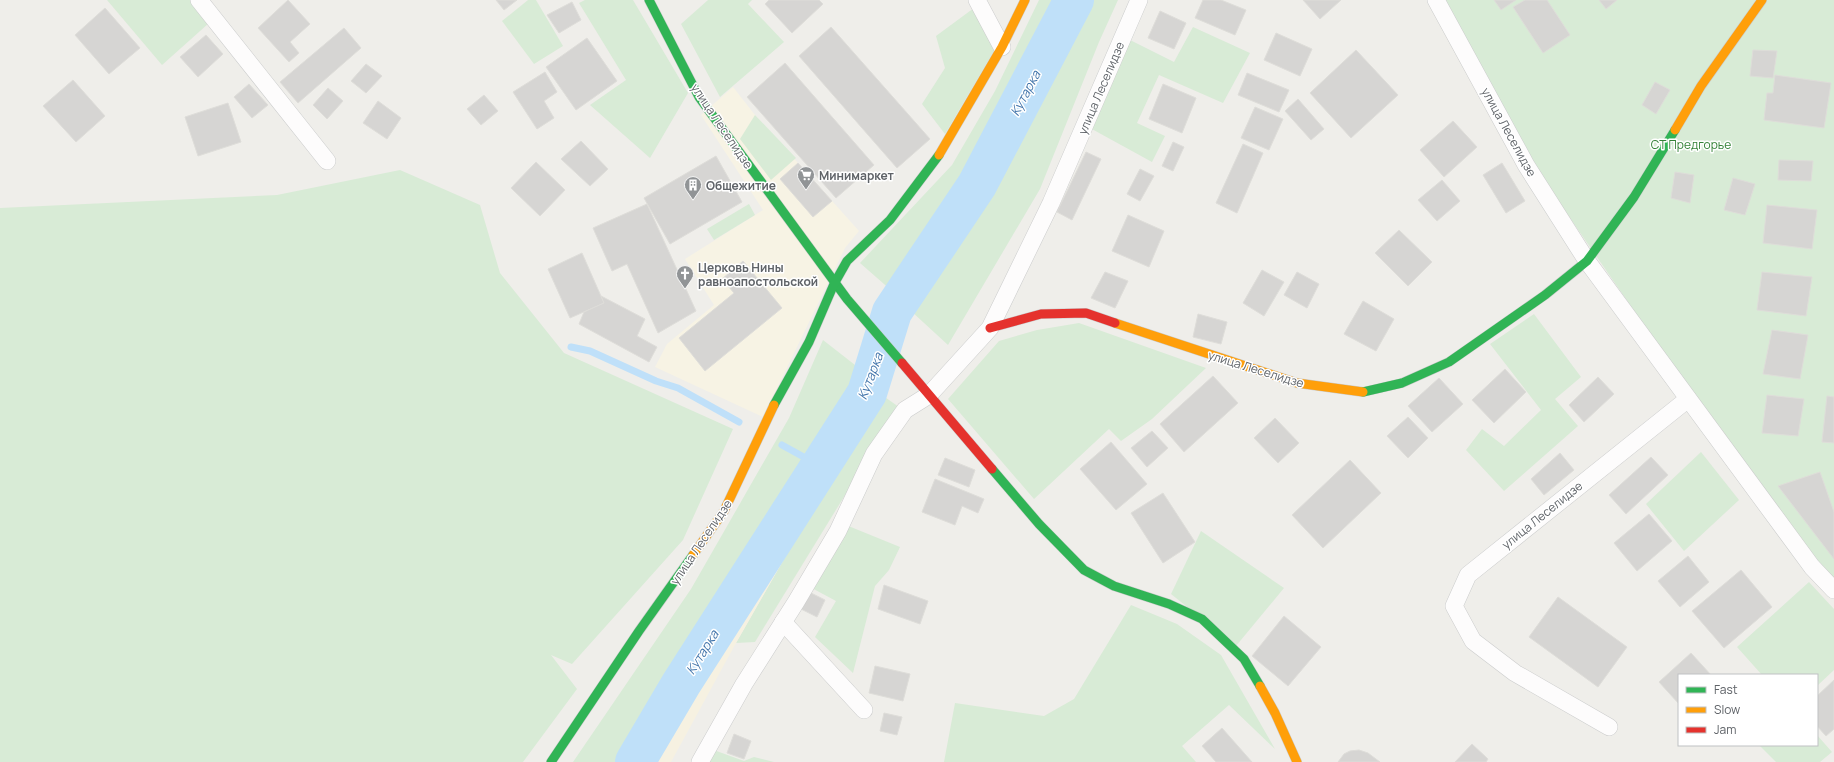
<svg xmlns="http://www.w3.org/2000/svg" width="1834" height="762" font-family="Manrope,sans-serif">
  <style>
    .commercial { fill: #f7f3e4 }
    .green { fill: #d8ebd6 }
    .sand { fill: #f6f1e1 }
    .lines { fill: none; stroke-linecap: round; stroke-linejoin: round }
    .stream { stroke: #bfe0f9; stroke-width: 7 }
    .river { stroke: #bfe0f9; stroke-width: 40 }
    .building { fill: #d6d5d3; stroke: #deddd9 }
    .street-casing { stroke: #cbcccc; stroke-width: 18 }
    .fast-casing { stroke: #cacacb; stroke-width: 10 }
    .slow-casing { stroke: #cacacb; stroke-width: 10 }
    .jam-casing { stroke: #cacacb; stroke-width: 10 }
    .street { stroke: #fdfcfc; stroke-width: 17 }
    .fast { stroke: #30b455; stroke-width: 9 }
    .slow { stroke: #ff9f0a; stroke-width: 9 }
    .jam { stroke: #e5322d; stroke-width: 9 }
    .labels { text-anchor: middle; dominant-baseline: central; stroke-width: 3; stroke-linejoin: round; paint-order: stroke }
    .street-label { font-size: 12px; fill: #5f6368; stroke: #fff }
    .park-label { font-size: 12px; fill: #348238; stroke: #fff }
    .poi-label { font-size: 12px; font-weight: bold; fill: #5f6368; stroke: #fff; text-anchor: start }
    .water-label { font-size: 13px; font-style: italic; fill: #4174aa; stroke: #fff }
  </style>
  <rect width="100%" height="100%" fill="#efeeea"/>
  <path class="commercial" d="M733 87 755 115 859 231 845 248 763 417 655 367 667 344 714 305 685 259 763 210 701 115Z"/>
  <g class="green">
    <path d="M107 0H190L209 23 162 65Z"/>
    <path d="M528 0H536L563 46 534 64 502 21Z"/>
    <path d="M585 0H633L688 93 650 158 590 105 626 80 579 3Z"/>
    <path d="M708 0H752L748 4 784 42 720 97 681 24Z"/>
    <path d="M1039 0H1067L970 174 892 291 860 263 952 165 995 91Z"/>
    <path d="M1084 0H1118L1099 42 1040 189 948 345 911 311 950 259 1074 39Z"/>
    <path d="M1441 0H1834V579L1821 565 1668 360 1532 163Z"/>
    <path d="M974 8 995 49 945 134 922 104 945 68 936 36Z"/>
    <path d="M1193 27 1250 53 1223 103 1159 75 1137 123 1165 136 1152 162 1090 128 1128 39 1174 62Z"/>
    <path d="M755 115 796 158 771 180 740 139Z"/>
    <path d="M400 170 480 205 500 273 564 353 733 429 683 540 572 664 551 655 577 689 523 762H0V208L277 195Z"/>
    <path d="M749 204 755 215 714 240 707 229Z"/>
    <path d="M1534 314 1581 377 1555 399 1578 426 1504 491 1466 450 1482 429 1504 446 1541 410 1490 344Z"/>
    <path d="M1079 323 1206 368 1152 419 1121 441 1109 429 1034 499 948 399 999 341 1037 330Z"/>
    <path d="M823 340 864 372 852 395 617 762H573L691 589 789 418Z"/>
    <path d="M879 393 899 407 755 642 736 643Z"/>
    <path d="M1701 452 1739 500 1684 551 1646 504Z"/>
    <path d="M846 525 900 547 889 570 875 586 853 673 815 637 836 601 808 586Z"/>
    <path d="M1201 531 1284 588 1236 646 1171 594Z"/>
    <path d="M1809 582 1834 609V670L1817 686V675H1762L1737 647Z"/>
    <path d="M1131 605 1177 624 1221 655 1275 749 1229 705 1182 746 1196 762H944L955 703 1044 716 1074 699Z"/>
    <path d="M1817 735 1832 752 1820 762H1776L1759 745H1817Z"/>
    <path d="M711 749 744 761 754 757 774 762H705Z"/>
  </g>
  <path class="sand" d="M1067 0H1084L1074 39 950 259 911 311 879 393 736 643 671 762H617L852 395 892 291 970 174Z"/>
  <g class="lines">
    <g class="stream">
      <path d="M571 347 590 351 656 381 678 388 739 422"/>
      <path d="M782 445 820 466"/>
    </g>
    <path class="river" d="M635 762 681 684 867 393 892 312 977 185 1074 0"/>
  </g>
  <g class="building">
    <path d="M288 0 310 24 290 42 299 53 289 62 258 28Z"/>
    <path d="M496 0H517L504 10Z"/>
    <path d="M769 0H819L823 4 792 33 765 4Z"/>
    <path d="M1203 0H1221L1246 10 1235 35 1195 18Z"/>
    <path d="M1303 0H1341L1320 19Z"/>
    <path d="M1494 0H1516L1501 10Z"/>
    <path d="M1525 0H1547L1570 35 1543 53 1513 7Z"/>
    <path d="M1599 0H1617L1606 9Z"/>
    <path d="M572 2 581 20 559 33 547 15Z"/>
    <path d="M105 8 140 48 109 74 75 35Z"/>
    <path d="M1160 11 1186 23 1174 49 1148 38Z"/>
    <path d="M831 27 930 139 897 168 799 56Z"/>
    <path d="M344 28 361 48 298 103 280 82Z"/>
    <path d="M1276 33 1312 49 1300 76 1264 60Z"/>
    <path d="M206 35 223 54 198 77 180 57Z"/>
    <path d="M587 38 617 81 576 110 546 67Z"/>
    <path d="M1356 50 1398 95 1351 138 1310 93Z"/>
    <path d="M1753 50 1777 51 1773 78 1750 76Z"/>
    <path d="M785 63 874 165 836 198 747 97Z"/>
    <path d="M366 64 382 76 366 93 351 81Z"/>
    <path d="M545 72 557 92 544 101 554 118 537 129 513 92Z"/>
    <path d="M1247 73 1289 90 1279 112 1238 95Z"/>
    <path d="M1775 75 1831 83 1824 128 1764 120 1767 93H1773Z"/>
    <path d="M73 80 105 116 76 142 43 106Z"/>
    <path d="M1655 82 1670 90 1656 114 1642 105Z"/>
    <path d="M249 84 268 105 252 118 234 97Z"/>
    <path d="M1163 84 1196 98 1182 133 1149 119Z"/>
    <path d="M328 88 343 101 327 119 313 105Z"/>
    <path d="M484 95 498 111 481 125 467 109Z"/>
    <path d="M1298 99 1324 129 1311 140 1285 111Z"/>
    <path d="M378 101 401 118 387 139 363 123Z"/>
    <path d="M228 103 241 142 198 156 185 117Z"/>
    <path d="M1255 107 1283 119 1269 150 1241 138Z"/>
    <path d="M1453 121 1477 147 1444 177 1420 150Z"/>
    <path d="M581 141 608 169 590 186 561 159Z"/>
    <path d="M1173 142 1184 147 1173 171 1162 166Z"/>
    <path d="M1243 144 1263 153 1237 213 1216 203Z"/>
    <path d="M1086 152 1101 159 1072 220 1057 212Z"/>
    <path d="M716 156 742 202 670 244 644 198Z"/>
    <path d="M1779 160 1813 161 1811 181 1778 180Z"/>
    <path d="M536 162 565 190 540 216 511 188Z"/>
    <path d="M798 163 832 201 813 217 780 179Z"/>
    <path d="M1502 163 1525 201 1506 213 1483 175Z"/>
    <path d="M1140 169 1154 176 1140 201 1127 194Z"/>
    <path d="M1675 172 1694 175 1690 203 1671 198Z"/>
    <path d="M1733 178 1755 184 1745 215 1724 210Z"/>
    <path d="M1442 180 1460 201 1437 221 1418 200Z"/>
    <path d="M647 204 696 311 658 333 627 264 612 271 593 228Z"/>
    <path d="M1767 205 1817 210 1812 249 1763 243Z"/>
    <path d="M1128 215 1164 231 1149 267 1112 251Z"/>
    <path d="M1399 230 1432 262 1408 286 1375 253Z"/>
    <path d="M582 253 604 303 570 318 548 269Z"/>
    <path d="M743 261 782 308 705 371 679 338 734 293 722 279Z"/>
    <path d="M1262 270 1284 282 1264 316 1243 303Z"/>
    <path d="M1105 272 1128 281 1115 308 1091 298Z"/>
    <path d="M1297 272 1319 284 1307 308 1284 295Z"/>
    <path d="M1762 272 1812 277 1806 316 1757 310Z"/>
    <path d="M601 296 645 319 637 336 657 347 649 362 579 324 584 312 604 303Z"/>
    <path d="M1363 301 1394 319 1376 351 1344 334Z"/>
    <path d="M1198 314 1227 322 1221 344 1193 337Z"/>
    <path d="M1772 330 1808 335 1800 379 1763 374Z"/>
    <path d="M1505 369 1526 392 1494 423 1472 400Z"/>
    <path d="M1213 376 1238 403 1184 452 1160 424Z"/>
    <path d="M1598 377 1614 394 1584 422 1569 405Z"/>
    <path d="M1439 378 1463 404 1432 432 1408 406Z"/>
    <path d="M1767 395 1804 399 1798 436 1762 433Z"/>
    <path d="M1827 396 1834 397V443L1822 442Z"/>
    <path d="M1408 417 1428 438 1408 458 1387 436Z"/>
    <path d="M1275 418 1299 443 1278 463 1254 438Z"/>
    <path d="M1152 431 1168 448 1147 467 1131 448Z"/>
    <path d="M1111 442 1147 484 1116 510 1080 469Z"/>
    <path d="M1560 453 1574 470 1544 495 1531 479Z"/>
    <path d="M1651 457 1668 475 1626 514 1609 495Z"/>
    <path d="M945 458 975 470 969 487 938 475Z"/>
    <path d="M1350 460 1381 493 1323 548 1292 515Z"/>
    <path d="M1820 472 1834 512V559L1778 486Z"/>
    <path d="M935 479 984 499 978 513 962 506 955 525 922 512Z"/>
    <path d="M1163 493 1195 542 1163 563 1131 513Z"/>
    <path d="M1649 514 1672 541 1637 571 1614 543Z"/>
    <path d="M1688 556 1709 582 1680 607 1658 581Z"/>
    <path d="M1741 570 1772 607 1724 648 1692 611Z"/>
    <path d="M884 585 928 601 920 624 878 609Z"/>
    <path d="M807 591 825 600 817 617 799 608Z"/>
    <path d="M1558 597 1627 647 1598 687 1529 637Z"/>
    <path d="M1284 616 1321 647 1288 686 1252 656Z"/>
    <path d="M1691 653 1711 675H1679V704L1659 682Z"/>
    <path d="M875 666 910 674 903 701 869 693Z"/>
    <path d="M1834 680V729L1826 736 1817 726V696Z"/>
    <path d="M884 713 902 717 897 735 880 731Z"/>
    <path d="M1222 728 1252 762H1216L1202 746Z"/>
    <path d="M734 734 751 741 744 759 727 753Z"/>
    <path d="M1472 744 1488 759 1486 762H1455Z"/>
    <path d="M1359 750 1368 753 1380 762H1338L1344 754 1350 751Z"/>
  </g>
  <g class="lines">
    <g class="street-casing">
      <g id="street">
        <path d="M199 0 327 161"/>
        <path d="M977 0 1002 47"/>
        <path d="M1436 0 1526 165 1587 261 1812 567 1834 590"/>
        <path d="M783 622 864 710"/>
        <path d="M1609 727 1515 673 1473 641 1454 606 1468 575 1688 399"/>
        <path d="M700 762 744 684 796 602 838 531 874 454 905 410 929 395 990 328 1051 203 1139 0"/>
      </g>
    </g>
    <g class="fast-casing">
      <g id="fast">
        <path d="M649 0 699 97 847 299 902 363"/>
        <path d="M1363 392 1402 383 1449 362 1545 295 1587 261 1634 197 1675 130"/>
        <path d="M774 405 809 342 834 284 847 261 890 220 939 155"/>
        <path d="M992 469 1039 524 1084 570 1114 586 1169 604 1202 619 1244 659 1260 686"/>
        <path d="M551 762 639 631 693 555"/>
      </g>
    </g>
    <g class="slow-casing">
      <g id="slow">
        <path d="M1675 130 1701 86 1762 0"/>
        <path d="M939 155 1002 47 1025 0"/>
        <path d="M1115 323 1297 383 1363 392"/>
        <path d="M693 555 724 511 774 405"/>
        <path d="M1260 686 1275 713 1297 762"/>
      </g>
    </g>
    <g class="jam-casing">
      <g id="jam">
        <path d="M990 328 1041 314 1086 313 1115 323"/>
        <path d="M902 363 992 469"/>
      </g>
    </g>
    <use href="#street" class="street"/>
    <use href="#fast" class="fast"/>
    <use href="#slow" class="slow"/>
    <use href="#jam" class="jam"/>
  </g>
  <defs>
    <g id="supermarket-pin" transform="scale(0.9)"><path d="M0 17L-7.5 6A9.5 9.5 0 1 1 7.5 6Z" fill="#919496" stroke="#fff"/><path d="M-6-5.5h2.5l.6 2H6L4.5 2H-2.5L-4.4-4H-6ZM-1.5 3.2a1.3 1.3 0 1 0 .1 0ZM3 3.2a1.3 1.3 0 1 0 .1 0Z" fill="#fff"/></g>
    <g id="building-pin" transform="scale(0.9)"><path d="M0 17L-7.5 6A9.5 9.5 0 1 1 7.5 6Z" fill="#919496" stroke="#fff"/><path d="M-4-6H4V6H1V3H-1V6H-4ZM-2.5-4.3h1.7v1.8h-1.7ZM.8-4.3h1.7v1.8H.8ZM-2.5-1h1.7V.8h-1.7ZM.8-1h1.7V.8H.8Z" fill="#fff"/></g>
    <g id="church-pin" transform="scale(0.9)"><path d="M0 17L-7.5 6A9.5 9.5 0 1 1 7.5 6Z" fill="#919496" stroke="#fff"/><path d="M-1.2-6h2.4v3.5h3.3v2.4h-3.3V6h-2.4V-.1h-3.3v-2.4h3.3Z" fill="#fff"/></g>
  </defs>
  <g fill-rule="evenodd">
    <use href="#supermarket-pin" x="806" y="175"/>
    <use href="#building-pin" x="693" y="185"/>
    <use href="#church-pin" x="685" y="274"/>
  </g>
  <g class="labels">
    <g class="street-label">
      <text transform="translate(1101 88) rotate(-67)">улица Леселидзе</text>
      <text transform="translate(722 126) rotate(56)">улица Леселидзе</text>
      <text transform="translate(1509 132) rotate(61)">улица Леселидзе</text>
      <text transform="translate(1256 369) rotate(17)">улица Леселидзе</text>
      <text transform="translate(1542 515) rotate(-39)">улица Леселидзе</text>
      <text transform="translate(701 542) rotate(-56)">улица Леселидзе</text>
    </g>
    <g class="park-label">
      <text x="1691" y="144">СТ Предгорье</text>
    </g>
    <g class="poi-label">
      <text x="819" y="175">Минимаркет</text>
      <text x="706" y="185">Общежитие</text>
      <text x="698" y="267">Церковь Нины<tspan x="698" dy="14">равноапостольской</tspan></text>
    </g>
    <g class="water-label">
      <text transform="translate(1025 93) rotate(-62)">Кутарка</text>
      <text transform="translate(870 376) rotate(-69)">Кутарка</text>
      <text transform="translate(702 652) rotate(-58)">Кутарка</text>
    </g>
  </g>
  <rect x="1678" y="674" width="140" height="72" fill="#ffffff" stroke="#bfc1c3"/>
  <rect x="1686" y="687" width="20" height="6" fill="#30b455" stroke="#bfc1c3"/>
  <text x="1714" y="694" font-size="12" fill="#5f6368">Fast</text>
  <rect x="1686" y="707" width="20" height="6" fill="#ff9f0a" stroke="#bfc1c3"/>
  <text x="1714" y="714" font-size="12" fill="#5f6368">Slow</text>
  <rect x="1686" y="727" width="20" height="6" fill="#e5322d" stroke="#bfc1c3"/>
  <text x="1714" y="734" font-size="12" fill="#5f6368">Jam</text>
</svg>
